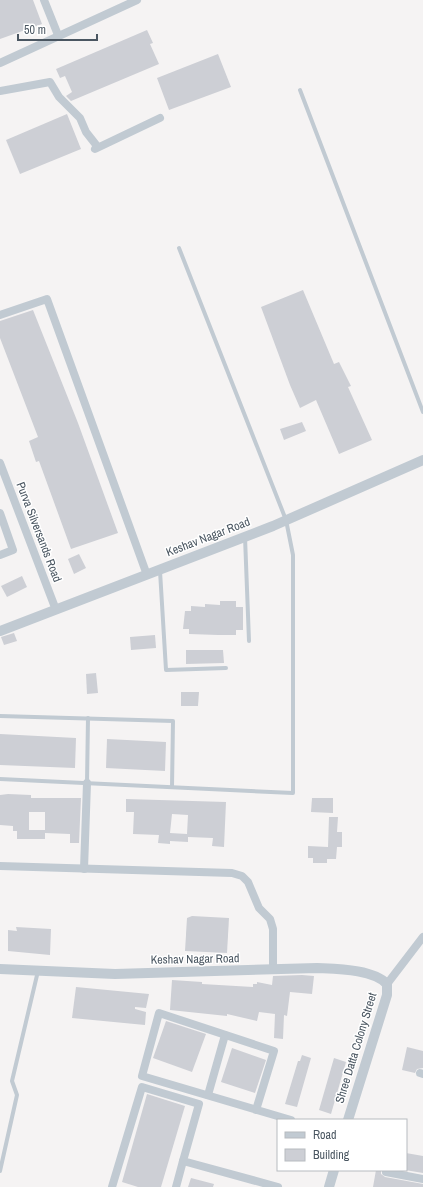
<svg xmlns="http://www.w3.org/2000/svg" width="423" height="1187" font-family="'Archivo Narrow',sans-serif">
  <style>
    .building { fill: #cdcfd5; fill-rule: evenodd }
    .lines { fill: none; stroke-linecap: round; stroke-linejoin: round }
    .service { stroke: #c1cad2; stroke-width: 4 }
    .minor { stroke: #c1cad2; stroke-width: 8 }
    .tertiary { stroke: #c1cad2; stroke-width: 10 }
    .labels { text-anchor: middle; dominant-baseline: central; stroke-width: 3; stroke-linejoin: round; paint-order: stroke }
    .street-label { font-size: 12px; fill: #4a5661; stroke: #fff }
  </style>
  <rect width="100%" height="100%" fill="#f5f3f3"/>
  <g class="building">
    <path d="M0 0H33L42 24 0 39Z"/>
    <path d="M147 30 153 43 150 44 159 64 71 101 66 96 72 92 65 76 60 78 56 69Z"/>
    <path d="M218 54 231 87 169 110 157 78Z"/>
    <path d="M67 114 81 149 20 174 6 140Z"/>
    <path d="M303 290 334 364 339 362 351 386 348 387 372 440 339 454 316 400 300 408 290 385 261 307Z"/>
    <path d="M33 310 78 423 118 533 71 549 39 461 36 462 29 441 38 437 0 338V321Z"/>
    <path d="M302 422 306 431 284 440 280 429Z"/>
    <path d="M79 554 86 568 74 574 68 559Z"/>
    <path d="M22 576 27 587 7 597 1 586Z"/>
    <path d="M220 601H236V607H243V630H236V635H218L189 634V629H183L185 611H191V606L205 607V604L220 605Z"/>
    <path d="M14 633 17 641 4 645 1 637Z"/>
    <path d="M155 635 156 648 131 650 130 637Z"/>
    <path d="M186 650H223L224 663 186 664Z"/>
    <path d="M96 673 98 693 87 694 86 674Z"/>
    <path d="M181 692H199L198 706H181Z"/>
    <path d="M0 734 76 738 75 768 0 765Z"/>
    <path d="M107 739 166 742 165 771 106 768Z"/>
    <path d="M8 794 31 795V798H81L79 843H70V834L45 833V839H17V831H13V826L0 825V795ZM29 812H45V830H29Z"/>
    <path d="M312 798H333V813L311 812Z"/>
    <path d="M126 799 226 802 224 847 212 846 213 838 188 837V842L170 841V844L158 843 159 835 133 834 134 812H126ZM172 814 188 815 187 834 170 833Z"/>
    <path d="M329 817H338L337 832H342V847H337L336 859H327V863H313V858H308V846L328 847Z"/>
    <path d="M192 916 229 918 227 953 185 951 187 918Z"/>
    <path d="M16 927 51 929 50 955 8 951V930L17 931Z"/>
    <path d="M302 975 314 976 312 994 290 992 287 1016 284 1015 283 1039 274 1038 275 1014 259 1012 257 1021 227 1014V1016L170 1010 172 980 202 982V984L253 987V984H257V982L272 985 273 976Z"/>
    <path d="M76 987 149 994 146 1008 135 1007V1009L146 1012 145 1025 72 1018Z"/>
    <path d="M166 1021 206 1034 192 1072 153 1058Z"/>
    <path d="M407 1047 423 1051V1068L417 1069 415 1073 402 1070Z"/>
    <path d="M232 1048 266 1060 255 1093 221 1082Z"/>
    <path d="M302 1055 311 1058 297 1107 285 1104 298 1061H300Z"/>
    <path d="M334 1058 346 1062 331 1114 319 1110Z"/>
    <path d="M147 1094 185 1106 161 1187H138L122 1182Z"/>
    <path d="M406 1153 423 1156V1173L405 1170Z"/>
    <path d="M376 1170H381V1174L385 1177 423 1184V1187H373Z"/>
    <path d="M191 1178 214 1184 213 1187H188Z"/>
  </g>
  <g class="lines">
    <g class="service">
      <path d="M300 90 423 412"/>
      <path d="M245 537 249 641"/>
      <path d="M160 571 166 670 226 668"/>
      <path d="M0 716 173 721 172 787"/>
      <path d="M0 779 293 793V555L286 520 179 248"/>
      <path d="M87 783 88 718"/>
      <path d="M0 1171 17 1095 12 1081 38 971"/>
    </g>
    <g class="minor">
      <path d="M44 0 58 35"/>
      <path d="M0 63 137 0"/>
      <path d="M0 91 50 82 59 97 80 118 86 132 97 146 95 149 160 118"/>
      <path d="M0 315 47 299 147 575"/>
      <path d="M0 463 56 610"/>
      <path d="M0 513 13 550 0 555"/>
      <path d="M0 866 232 873 242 876 248 882 259 908 270 919 273 929V970"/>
      <path d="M84 869 87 783"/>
      <path d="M387 984 423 937"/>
      <path d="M420 1073 423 1074"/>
      <path d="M208 1095 225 1035"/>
      <path d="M256 1110 274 1051 159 1013 142 1076 291 1120"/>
      <path d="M386 1172 423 1179"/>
      <path d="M112 1187 142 1087 199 1104 183 1161 278 1187"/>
      <path d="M176 1187 183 1161"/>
    </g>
    <g class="tertiary">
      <path d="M0 631 273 526 423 460"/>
      <path d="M0 969 115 974 317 968C336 969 373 969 387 984V995L348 1120"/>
      <path d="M329 1187 334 1170"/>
    </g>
  </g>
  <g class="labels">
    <g class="street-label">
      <text transform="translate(39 532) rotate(69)">Purva Silversands Road</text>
      <text transform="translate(208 537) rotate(-21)">Keshav Nagar Road</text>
      <text transform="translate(195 959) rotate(-1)">Keshav Nagar Road</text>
      <text transform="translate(356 1048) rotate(-73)">Shree Datta Colony Street</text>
    </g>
  </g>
  <rect x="277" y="1119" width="130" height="52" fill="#ffffff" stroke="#b7bbc0"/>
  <rect x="285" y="1132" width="20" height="6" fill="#c1cad2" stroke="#b7bbc0"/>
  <text x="313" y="1139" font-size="12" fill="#4a5661">Road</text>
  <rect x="285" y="1149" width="20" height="12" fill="#cdcfd5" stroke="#b7bbc0"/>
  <text x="313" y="1159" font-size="12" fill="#4a5661">Building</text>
  <path d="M18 34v6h79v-6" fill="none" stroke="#4a5661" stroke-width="2"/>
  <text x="24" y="34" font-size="12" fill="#4a5661" stroke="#ffffff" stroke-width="3" paint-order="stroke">50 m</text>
</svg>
